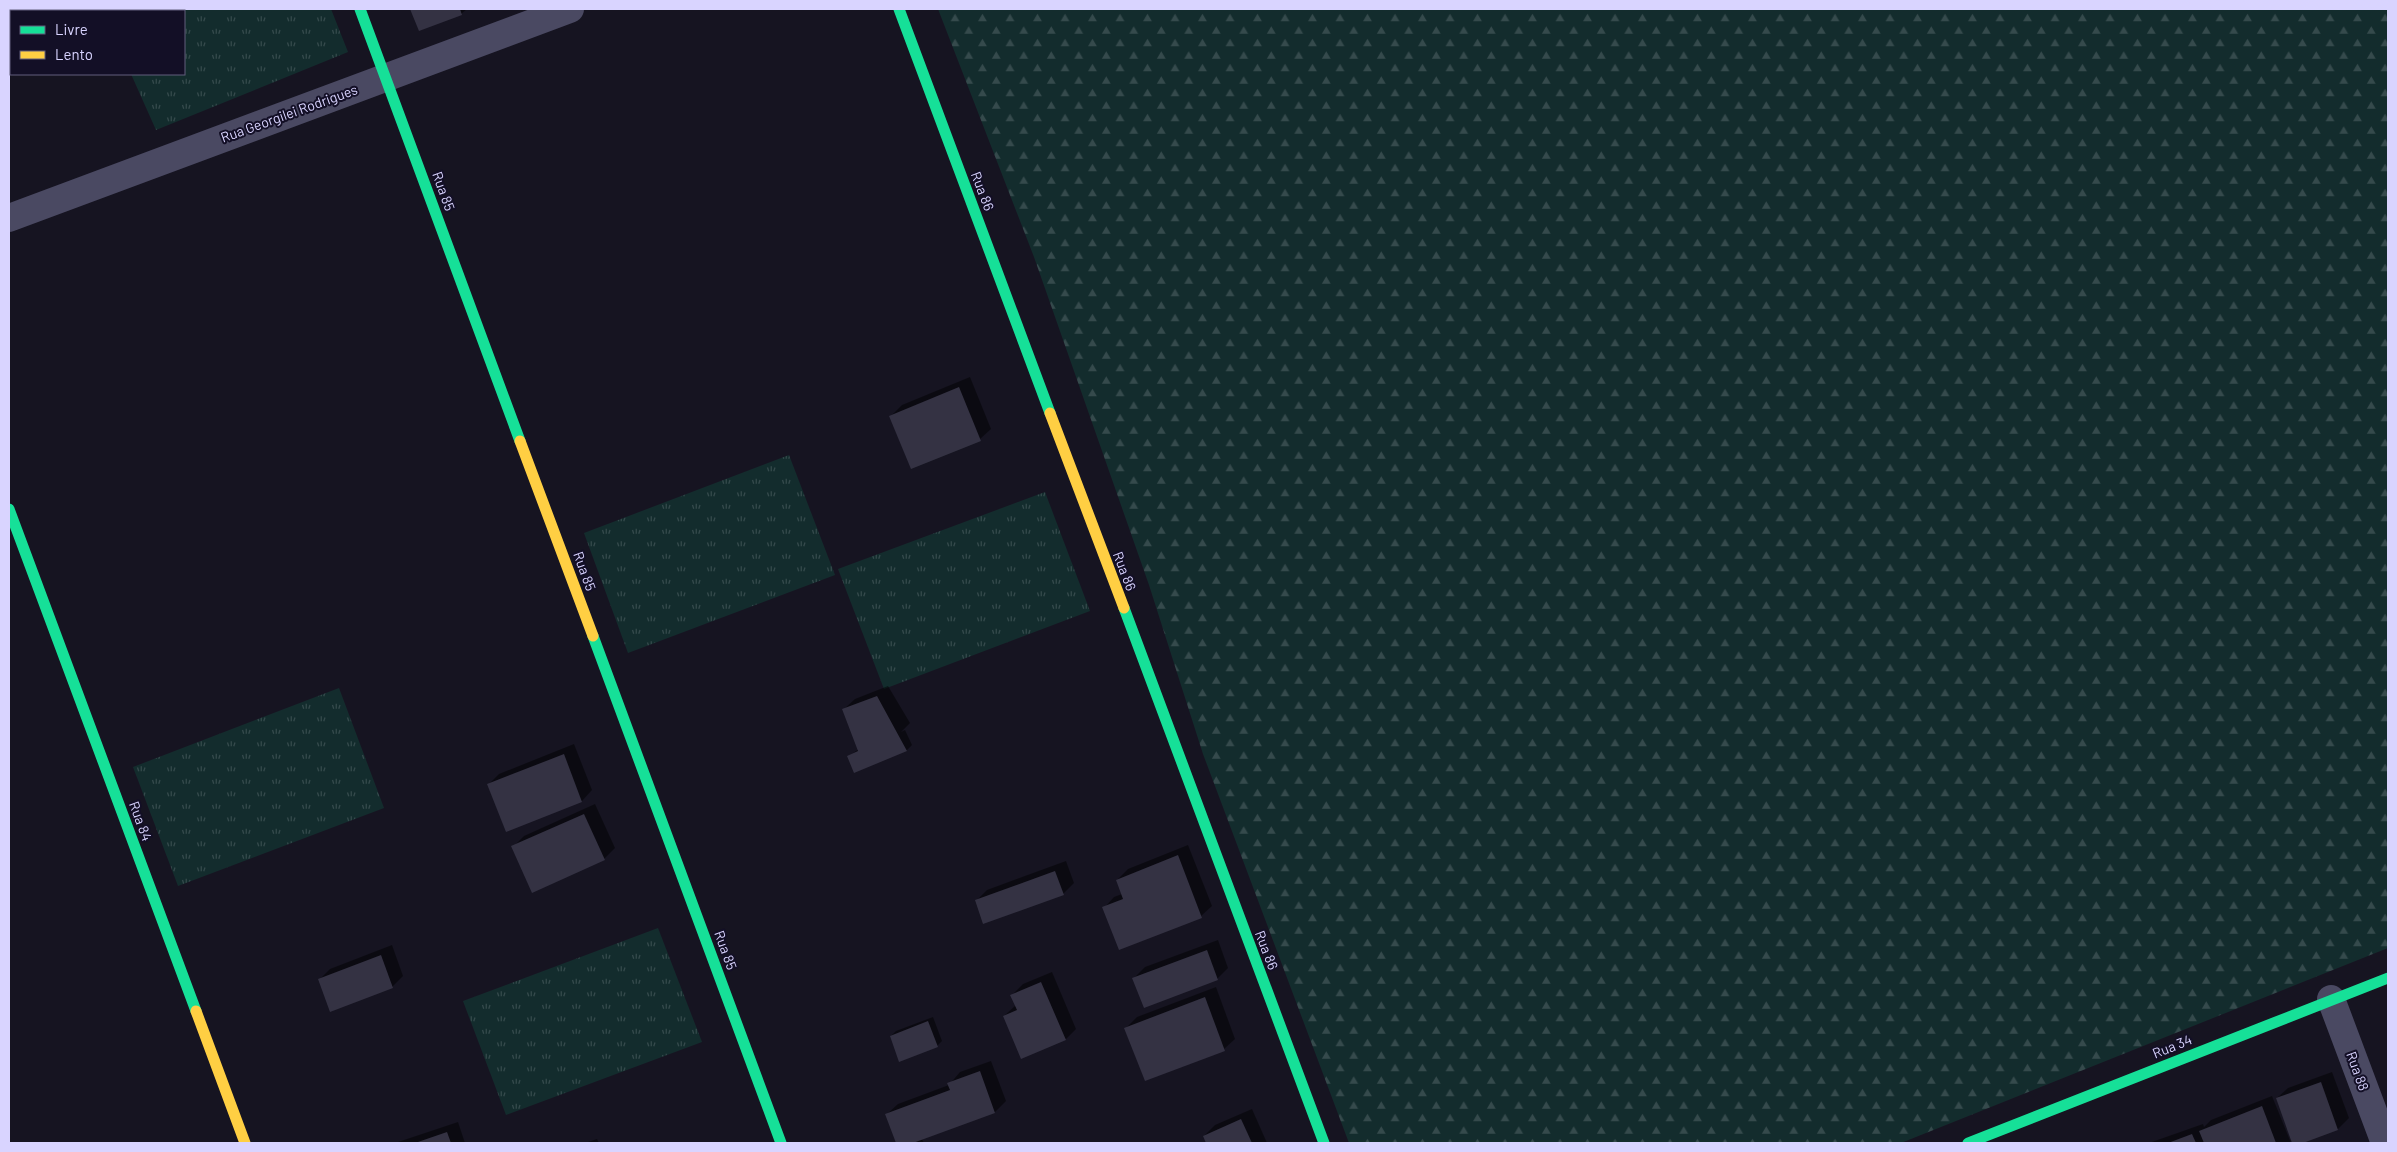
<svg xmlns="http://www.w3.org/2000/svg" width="2397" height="1152" font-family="Barlow,sans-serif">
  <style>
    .grass { fill: url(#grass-tufts) }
    .forest { fill: url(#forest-firs) }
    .shadow { fill: #0007 }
    .building { fill: #343243 }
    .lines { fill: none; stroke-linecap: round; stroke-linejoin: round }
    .street { stroke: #4a4962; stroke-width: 28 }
    .fast { stroke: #16e098; stroke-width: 11 }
    .slow { stroke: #ffcf43; stroke-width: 11 }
    .labels { text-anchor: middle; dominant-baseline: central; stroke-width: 4; stroke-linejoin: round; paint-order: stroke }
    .street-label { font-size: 14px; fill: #d9d4ff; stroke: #130f26 }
  </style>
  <defs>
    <pattern id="grass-tufts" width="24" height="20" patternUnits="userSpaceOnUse" patternTransform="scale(1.25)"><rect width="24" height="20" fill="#132c2d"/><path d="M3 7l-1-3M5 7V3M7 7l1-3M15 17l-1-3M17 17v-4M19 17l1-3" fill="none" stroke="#354a4c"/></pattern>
    <pattern id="forest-firs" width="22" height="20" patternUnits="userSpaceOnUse" patternTransform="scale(1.25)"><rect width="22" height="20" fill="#132c2d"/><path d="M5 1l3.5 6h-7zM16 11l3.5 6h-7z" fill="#354a4c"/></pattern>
  </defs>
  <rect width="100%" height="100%" fill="#161421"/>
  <g class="grass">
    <path d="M101 9H331L348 52 156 130 131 74H184V11H102Z"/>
    <path d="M789 455 835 575 628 653 584 533Z"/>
    <path d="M1045 492 1090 611 884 689 838 569Z"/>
    <path d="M339 688 384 808 178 886 133 767Z"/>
    <path d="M658 928 702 1042 506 1115 463 1001Z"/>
  </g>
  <path class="forest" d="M938 9H2388V948L1901 1143H1349L1203 754 1149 585 1034 257Z"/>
  <g class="shadow">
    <path d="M412 9H467L461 14 420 30Z"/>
    <path d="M970 377 991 429 980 439 911 467 891 416 902 405Z"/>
    <path d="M888 686 910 723 901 732 905 730 912 745 907 750 855 771 849 756 859 749 844 709 855 699Z"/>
    <path d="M574 744 592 790 582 801 488 785 499 774Z"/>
    <path d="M595 804 615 848 604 859 513 847 524 836Z"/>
    <path d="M1188 845 1212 906 1201 916 1104 908 1114 897 1122 894 1117 880 1128 869Z"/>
    <path d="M1066 861 1074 883 1063 894 976 901 987 890Z"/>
    <path d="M1218 940 1228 968 1217 979 1134 978 1145 967Z"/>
    <path d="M392 945 403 976 392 987 319 980 330 969Z"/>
    <path d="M1052 972 1076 1029 1066 1039 1004 1016 1016 1005 1012 995 1023 984Z"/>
    <path d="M1216 987 1235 1039 1224 1049 1126 1028 1137 1017Z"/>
    <path d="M933 1017 942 1041 937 1046 891 1036 896 1031Z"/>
    <path d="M991 1061 1006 1101 995 1112 922 1139 924 1143H897L887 1114 898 1104 949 1085 960 1072Z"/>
    <path d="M2332 1072 2349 1118 2338 1129 2294 1143 2277 1098 2288 1088Z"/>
    <path d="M2272 1096 2291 1143H2149L2203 1124 2204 1127 2211 1120Z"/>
    <path d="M1252 1109 1267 1143H1207L1204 1136 1215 1125Z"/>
    <path d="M458 1122 465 1143H395Z"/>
    <path d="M597 1139 599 1143H585Z"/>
  </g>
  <g class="building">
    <path d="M410 9H460L462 15 419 31Z"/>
    <path d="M959 387 981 441 911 469 889 416Z"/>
    <path d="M877 696 907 751 854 773 847 756 858 751 842 709Z"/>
    <path d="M564 754 582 802 506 832 487 784Z"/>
    <path d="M584 814 605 860 532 893 511 846Z"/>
    <path d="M1178 855 1202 918 1119 950 1102 907 1123 899 1116 880Z"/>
    <path d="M1055 871 1064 895 983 924 975 900Z"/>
    <path d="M1207 950 1218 980 1144 1008 1132 978Z"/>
    <path d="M381 955 393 988 330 1012 318 979Z"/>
    <path d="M1041 982 1066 1040 1021 1059 1003 1016 1017 1010 1010 995Z"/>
    <path d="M1205 997 1225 1051 1145 1081 1124 1028Z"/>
    <path d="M928 1021 938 1047 899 1062 890 1036Z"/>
    <path d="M980 1071 995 1113 913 1143H896L885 1114 950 1090 947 1083Z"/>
    <path d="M2321 1082 2338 1130 2303 1143H2292L2276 1098Z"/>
    <path d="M2262 1106 2276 1143H2204L2199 1131Z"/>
    <path d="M1241 1119 1252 1143H1206L1203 1136Z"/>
    <path d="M447 1132 451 1143H415Z"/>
    <path d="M2192 1134 2196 1143H2168Z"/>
  </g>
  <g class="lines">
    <g class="street">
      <path d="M9 218 570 9"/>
      <path d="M2331 999 2385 1143"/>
    </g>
    <g class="fast">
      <path d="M360 9 520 441"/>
      <path d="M899 9 1050 413"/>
      <path d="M9 509 196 1011"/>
      <path d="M1124 608 1324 1143"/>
      <path d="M593 636 781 1143"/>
      <path d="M1968 1143 2388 978"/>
    </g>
    <g class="slow">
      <path d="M1050 413 1124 608"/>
      <path d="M520 441 593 636"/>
      <path d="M196 1011 245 1143"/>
    </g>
  </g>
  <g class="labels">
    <g class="street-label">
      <text transform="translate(289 113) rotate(-20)">Rua Georgilei Rodrigues</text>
      <text transform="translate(444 191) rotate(70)">Rua 85</text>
      <text transform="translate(983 191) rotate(69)">Rua 86</text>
      <text transform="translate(585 571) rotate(70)">Rua 85</text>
      <text transform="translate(1125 571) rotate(69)">Rua 86</text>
      <text transform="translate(141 821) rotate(70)">Rua 84</text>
      <text transform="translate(726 950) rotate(70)">Rua 85</text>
      <text transform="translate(1267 950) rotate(69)">Rua 86</text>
      <text transform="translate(2172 1046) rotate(-22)">Rua 34</text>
      <text transform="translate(2358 1071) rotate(70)">Rua 88</text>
    </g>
  </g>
  <rect width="2397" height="1152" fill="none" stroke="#d9d4ff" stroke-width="20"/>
  <rect x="10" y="10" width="175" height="65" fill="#130f26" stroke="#625e7d"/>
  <rect x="20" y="26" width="25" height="8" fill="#16e098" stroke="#625e7d"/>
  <text x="55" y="35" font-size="15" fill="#d9d4ff">Livre</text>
  <rect x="20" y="51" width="25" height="8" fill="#ffcf43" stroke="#625e7d"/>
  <text x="55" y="60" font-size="15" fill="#d9d4ff">Lento</text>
</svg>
